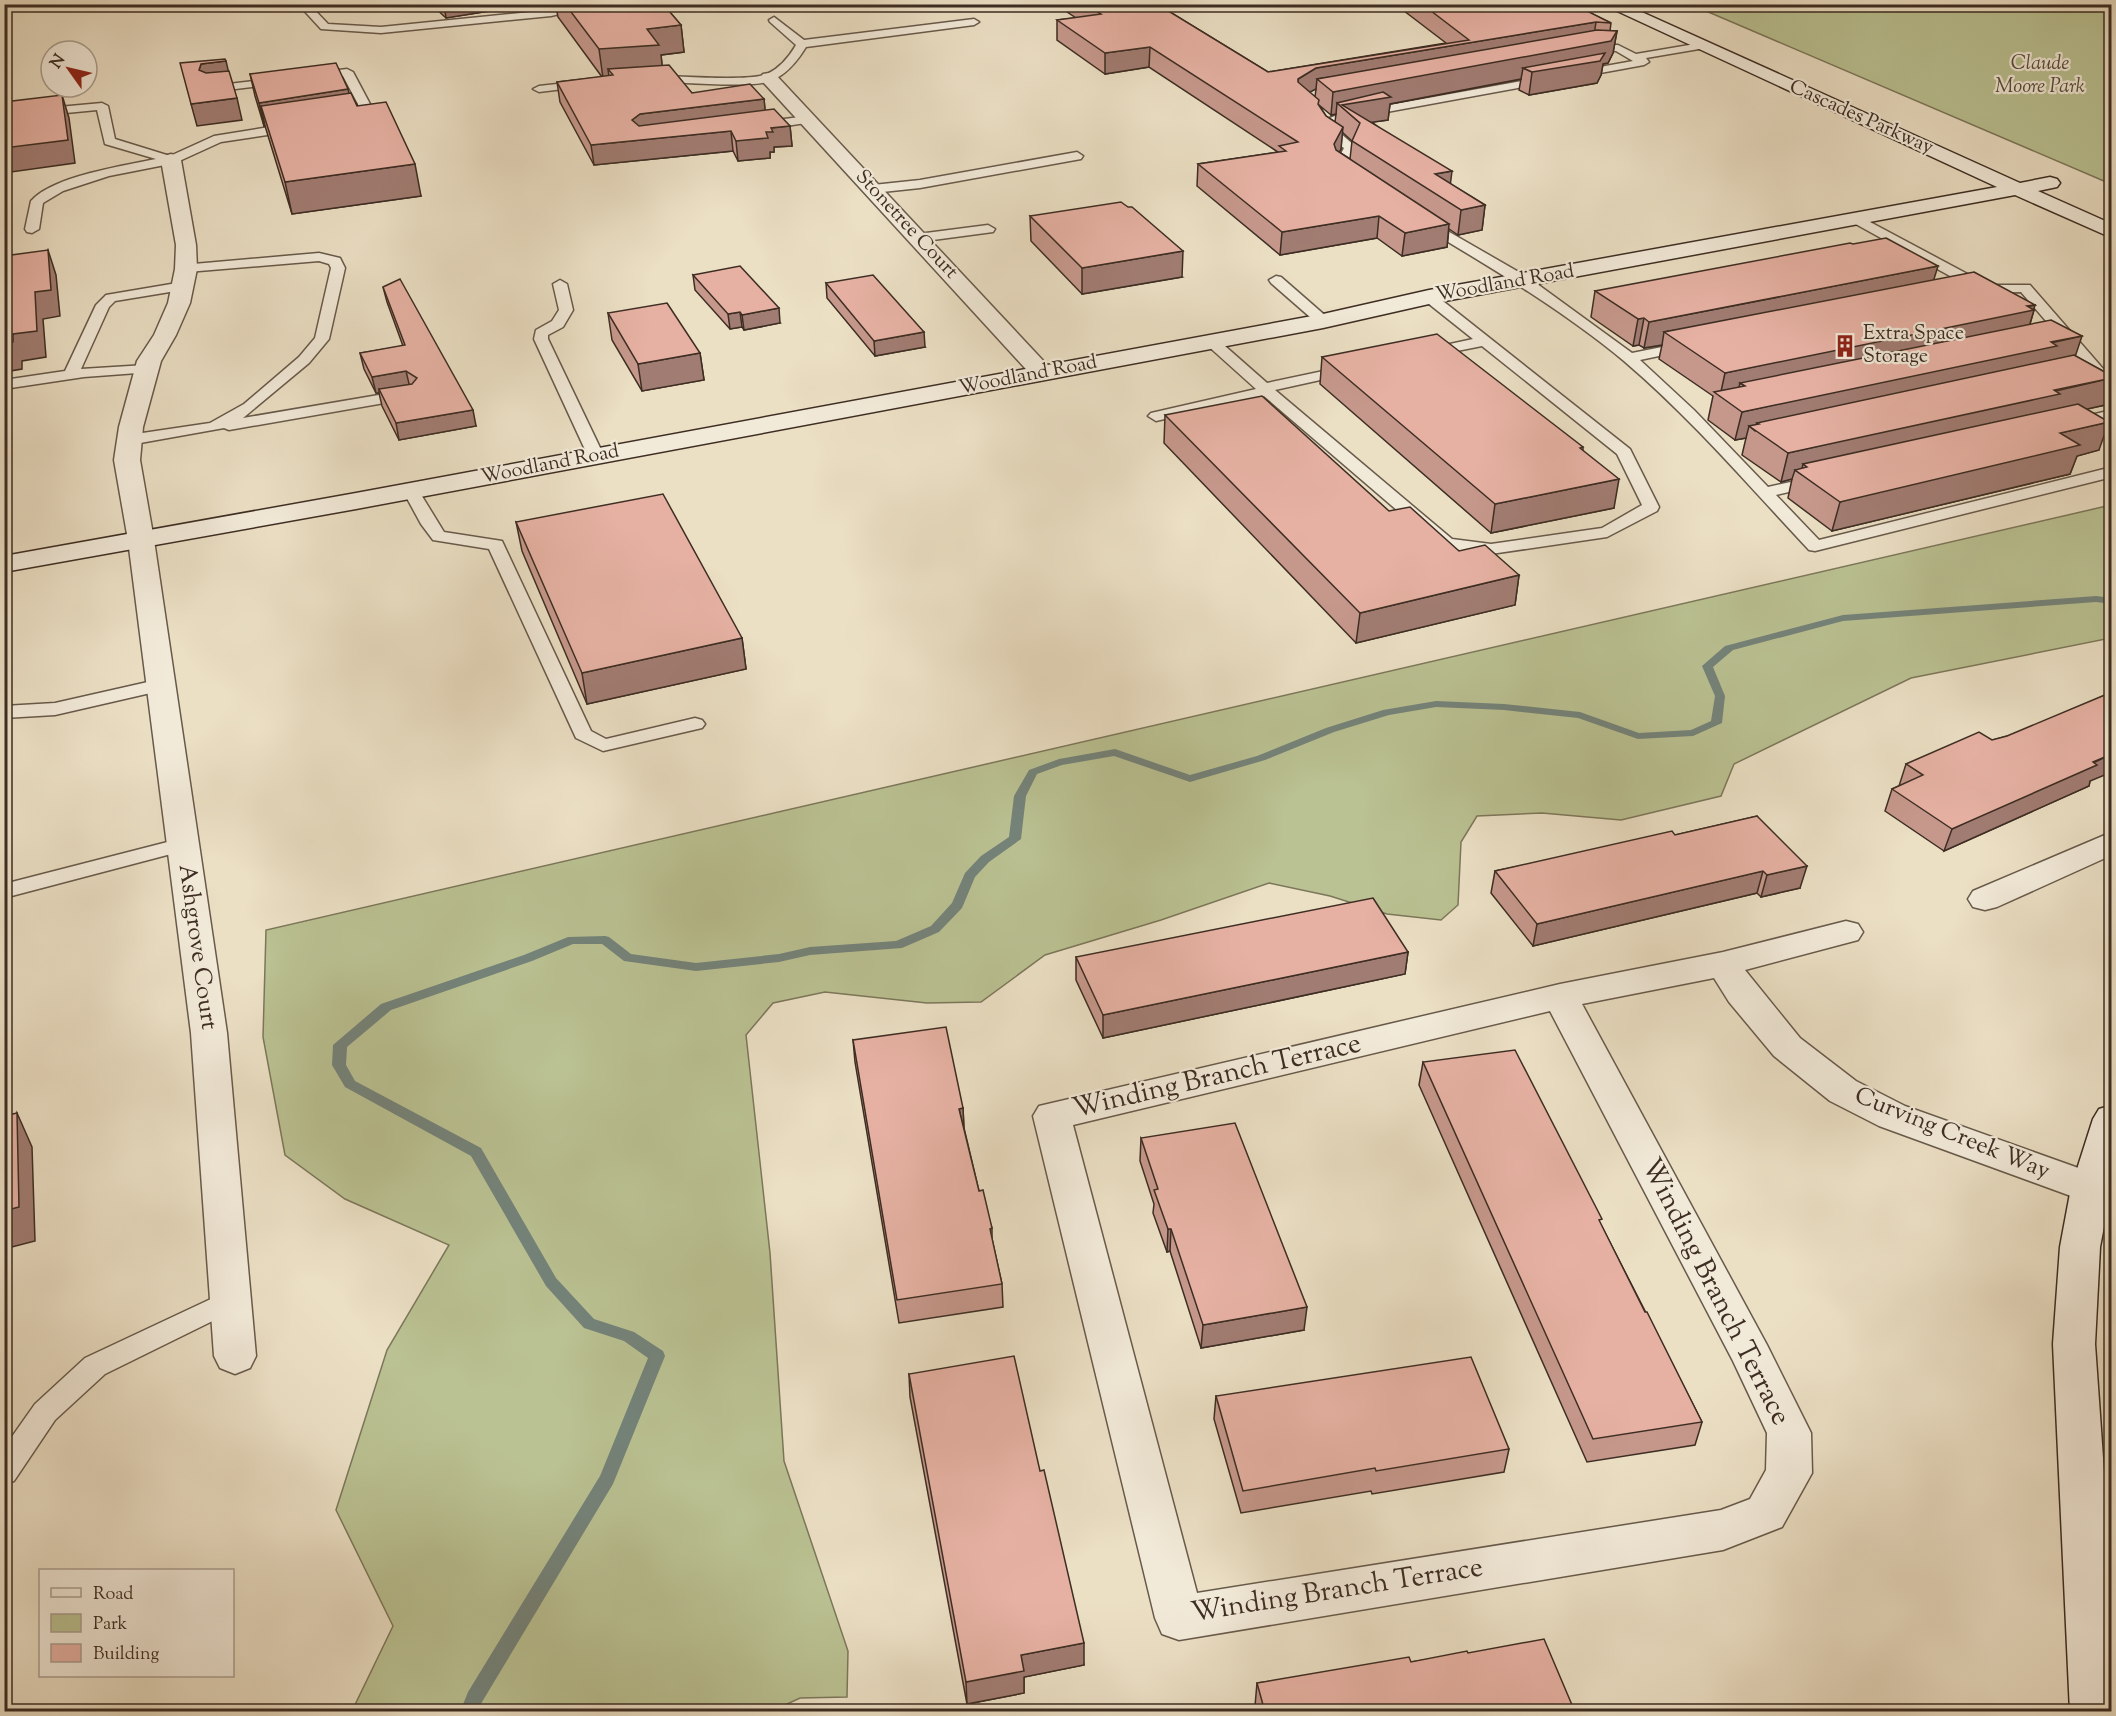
<svg xmlns="http://www.w3.org/2000/svg" width="2116" height="1716" font-family="'Sorts Mill Goudy',serif">
  <style>
    .green { fill: #bac192; stroke: #7c775a; stroke-width: 1.5 }
    .lines { fill: none; stroke-linecap: round; stroke-linejoin: round }
    .stream { fill: #74837a; fill-rule: evenodd }
    .lane-casing { stroke: #685a4b; stroke-width: 3 }
    .street-casing { stroke: #685a4b; stroke-width: 3 }
    .secondary-casing { stroke: #3d2d23; stroke-width: 3 }
    .lane { fill: #f2ead9; fill-rule: evenodd }
    .street { fill: #f2ead9; fill-rule: evenodd }
    .secondary { fill: #f2ead9; fill-rule: evenodd }
    .wall { fill: #c6988c; stroke: #3d2d23; stroke-width: 1.5; fill-rule: evenodd }
    .shaded-wall { fill: #a17c72; stroke: #3d2d23; stroke-width: 1.5 }
    .building { fill: #e6b1a3; stroke: #3d2d23; stroke-width: 1.5 }
    .labels { text-anchor: middle; dominant-baseline: central; stroke-width: 4.5; stroke-linejoin: round; paint-order: stroke }
    .far-park-label { font-size: 20px; font-style: italic; fill: #564b39; stroke: #f2ead9 }
    .far-street-label { font-size: 20px; fill: #3d2d23; stroke: #f2ead9 }
    .far-poi-label { font-size: 20px; fill: #3d2d23; stroke: #f2ead9; text-anchor: start }
    .street-label { font-size: 24px; fill: #3d2d23; stroke: #f2ead9 }
    .near-street-label { font-size: 28px; fill: #3d2d23; stroke: #f2ead9 }
  </style>
  <rect width="100%" height="100%" fill="#ebdfc4"/>
  <filter id="stains"><feTurbulence type="fractalNoise" baseFrequency=".00333" numOctaves="4"/><feColorMatrix values="0 0 0 0 .2 0 0 0 0 .09 0 0 0 0 .02 0 0 0 .5 -.17"/></filter>
  <radialGradient id="worn" r=".72"><stop offset=".6" stop-color="#630" stop-opacity="0"/><stop offset="1" stop-color="#630" stop-opacity=".3"/></radialGradient>
  <g class="green">
    <path d="M1692 5H2111V184Z"/>
    <path d="M2111 505V638L1911 678 1734 764 1721 796 1621 820 1542 813 1477 816 1461 842 1458 905 1441 920 1387 914 1330 896 1269 883 1161 920 1045 955 981 1002 927 1003 825 992 773 1003 746 1035 770 1253 784 1461 848 1651 847 1697 800 1698 770 1712 352 1711 393 1626 336 1510 387 1350 449 1245 345 1199 285 1155 263 1037 266 930Z"/>
  </g>
  <g class="lines">
    <path class="stream" d="M2096 596 2112 598V604L2096 602 1843 621 1733 650 1713 667 1725 696 1722 723 1693 736 1638 739 1578 718 1504 710 1436 707 1389 715 1334 732 1265 760 1190 782 1114 756 1062 765 1037 774 1026 796 1021 839 989 862 975 877 962 908 939 932 902 948 810 955 779 962 696 971 624 961 602 944H573L532 961 391 1010 347 1047 346 1065 355 1081 481 1148 556 1278 594 1319 634 1332 663 1351 665 1356 613 1484 482 1702 478 1712H460L468 1692 600 1476 648 1358 624 1341 584 1328 546 1286 471 1156 345 1087 332 1065 333 1045 381 1004 524 955 568 937 605 936 609 937 631 954 696 963 779 954 810 947 896 941 931 926 952 903 965 873 981 856 1009 837 1014 796 1029 770 1059 759 1115 749 1190 775 1257 756 1326 728 1383 710 1436 701 1504 704 1580 712 1639 733 1691 730 1711 721 1715 696 1702 666 1725 646 1843 615Z"/>
    <g class="lane-casing">
      <g id="lane">
        <path d="M298 4H309L328 24 381 27 551 10 579 4H603L551 16 381 33 321 29Z"/>
        <path d="M774 17 804 40 974 19 979 22 974 25 806 47C798 60 788 73 773 80 756 89 675 82 651 81L645 78 651 75C674 76 750 82 767 74 780 68 789 57 796 45L770 22 769 20Z"/>
        <path d="M1701 43 1705 44V48L1646 58 1649 62 1644 65 1343 120 1330 124 1356 147 1347 166 1360 176 1354 180 1334 167 1344 148 1326 136 1317 123 1340 114 1633 61 1616 51 1583 50V46L1587 45H1618L1636 54Z"/>
        <path d="M347 69 353 72 370 104 366 119 346 124 340 120 342 118 357 115 358 104 343 76 313 79 307 76 313 73Z"/>
        <path d="M279 78 283 79V83L211 92 205 89 211 86Z"/>
        <path d="M584 81 588 82V86L539 92 533 89 539 86Z"/>
        <path d="M102 103 108 106 115 139 170 156 214 136 294 123 300 127 294 131 221 142 175 163 109 176 63 191 43 203 39 229 32 233 27 232 25 229 31 201C53 176 123 166 156 159L105 144 97 110 4 119V112Z"/>
        <path d="M808 116 814 120 812 122 760 130 754 126 760 122Z"/>
        <path d="M1077 152 1083 156 1081 159 920 188 873 193 867 189 873 185 920 180Z"/>
        <path d="M1857 215 1988 285H2030L2112 379V393L2107 392 2021 292 1969 293 1967 290 1970 287 1852 222 1851 219 1852 216Z"/>
        <path d="M1425 218 1529 278 1632 353 1687 342 1692 343 1694 346 1692 349 1640 360 1694 410 1768 487 1818 476 1824 478 1826 481 1824 484 1776 495 1819 540 2112 467V477L1815 551 1809 550C1749 486 1691 418 1624 361 1561 309 1490 267 1420 225L1419 222 1420 219Z"/>
        <path d="M988 225 995 229 993 232 918 242 911 238 918 234Z"/>
        <path d="M319 253 340 258 345 268 329 339 309 363 243 418 408 390 416 395 413 398 229 430 224 428 129 445 123 443 121 440 129 435 210 423 244 404 299 357 315 338 331 268 329 264 319 261 187 272 182 271 180 268 182 265Z"/>
        <path d="M1276 276 1281 277 1328 318 1330 321 1328 324H1318L1271 283 1269 280Z"/>
        <path d="M560 280 567 284 573 310 563 327 548 335V339L604 456 596 461 588 456 534 339 536 330 552 321 559 310 553 284Z"/>
        <path d="M183 282 188 283 190 286 188 289 115 301 109 307 81 369 146 365 151 366 153 369 151 372 84 377 4 389V380L65 371 96 305 106 295Z"/>
        <path d="M1429 293 1434 294 1630 449 1659 507 1657 511 1607 537 1491 554 1447 549 1441 548 1264 396 1156 421 1148 416 1151 413 1256 389 1207 345 1205 342 1212 338 1217 339 1267 383 1347 366 1352 367 1354 370 1352 373 1275 390 1452 539 1491 544 1602 528 1642 505 1617 454 1482 346 1427 357 1422 356 1420 353 1422 350 1473 339 1424 300 1422 297Z"/>
        <path d="M2112 410V420L2074 428 2066 423 2069 420Z"/>
        <path d="M411 486 417 488 444 532 502 541 591 731 606 739 695 718 702 720 705 724 702 728 603 751 576 738 489 549 433 540 421 524 403 491Z"/>
        <path d="M161 679 168 681 170 685 168 689 55 715 4 718V706L55 703Z"/>
        <path d="M183 838 190 839 193 844 190 849 4 898V884Z"/>
        <path d="M230 1290 239 1294 243 1301 239 1308 105 1374 55 1420 14 1481 4 1484V1448L35 1404 85 1358Z"/>
      </g>
    </g>
    <g class="street-casing">
      <g id="street">
        <path d="M769 73 775 74 1050 368 1054 373 1050 378 1042 380 1034 378 763 82 760 78 763 74Z"/>
        <path d="M171 154 178 156 181 160 196 245 197 269 190 303 176 335 161 361 143 427 140 460 154 540 227 1033 256 1356 250 1368 235 1374 220 1368 214 1356 191 1033 128 540 114 460 119 427 137 361 154 335 168 303 175 269 176 245 161 160 164 156Z"/>
        <path d="M2112 832V855L1997 907 1985 910 1973 907 1968 899 1973 891Z"/>
        <path d="M1846 921 1858 924 1863 932 1858 940 1745 970 1800 1038 1856 1081 1905 1106 2112 1180V1211L1879 1126 1830 1101 1774 1056 1729 1002 1714 978 1582 1004 1767 1345 1811 1433 1812 1473 1782 1527 1723 1550 1179 1640 1162 1634 1155 1618 1033 1116 1039 1106 1560 984 1723 952ZM1550 1011 1733 1361 1767 1433 1766 1470 1750 1499 1721 1510 1197 1593 1073 1125Z"/>
      </g>
    </g>
    <g class="secondary-casing">
      <g id="secondary">
        <path d="M1602 4H1624L2020 183 2050 177 2057 179 2060 183 2057 187 2038 191 2112 224V238L2015 195 1429 304 1323 328 356 509 4 572V556L356 493 1323 314 1429 290 1997 187Z"/>
        <path d="M2112 1105V1186L2100 1247 2095 1344 2112 1586V1712H2070L2053 1344 2060 1247 2071 1188 2093 1119 2099 1109Z"/>
      </g>
    </g>
    <use href="#lane" class="lane"/>
    <use href="#street" class="street"/>
    <use href="#secondary" class="secondary"/>
  </g>
  <g class="wall">
    <path d="M431 4H533L446 18Z"/>
    <path d="M549 4H663L681 25 684 52 661 55 662 65 692 93 764 99 765 111 790 126 792 146 774 147V152H770V158L738 161 733 151 594 165 560 102 557 82 602 77 558 17 556 7 551 8Z"/>
    <path d="M1055 4H1157L1268 72 1446 43 1395 4H1587L1586 11 1611 23 1610 31H1617L1613 53 1608 63 1603 64 1601 75 1597 83 1529 95 1519 90 1521 79 1390 104 1388 120 1372 122 1450 184 1485 205 1482 230 1458 235 1449 229 1447 247 1402 256 1377 238 1280 255 1197 186 1198 164 1278 152 1149 67 1105 74 1057 40V20L1076 18ZM1315 89H1316L1315 97 1309 92ZM1319 105 1331 115 1336 114 1335 122 1326 116ZM1342 132 1352 141 1350 159 1339 152 1341 149Z"/>
    <path d="M250 74 349 93 421 196 292 214 265 126H264L255 96Z"/>
    <path d="M1030 216 1182 277 1082 294 1031 241Z"/>
    <path d="M693 275 780 323 744 330 742 327 730 329 695 290Z"/>
    <path d="M1934 280 2035 305 2033 310H2034L2030 324 2075 356 2112 376V385L2105 405 2086 409 2099 450 2077 456 2070 474 1832 531 1788 498 1792 479 1781 482 1742 455 1746 438 1735 440 1708 420 1713 396 1659 359 1662 345 1644 348 1639 345 1633 346 1591 317 1595 291Z"/>
    <path d="M826 283 925 347 875 356 827 298Z"/>
    <path d="M383 287 476 426 399 440 382 406 379 393H376L364 369 360 353 403 346 387 302Z"/>
    <path d="M608 313 700 353 704 380 642 391 612 340Z"/>
    <path d="M1322 357 1583 447V450L1614 508 1491 533 1320 384Z"/>
    <path d="M1165 415 1389 511 1459 551 1519 575 1515 605 1356 643 1164 443Z"/>
    <path d="M516 522 742 638 746 669 587 704 522 551Z"/>
    <path d="M2007 736 2090 781 2089 786 1944 851 1885 811 1892 789 1899 786 1906 764Z"/>
    <path d="M1757 816 1800 888 1761 897 1757 893 1533 946 1491 893 1495 871 1675 835Z"/>
    <path d="M1408 952 1405 974 1103 1038 1076 980V957Z"/>
    <path d="M853 1040 963 1108 964 1128 979 1191 992 1228V1239L1002 1284 1003 1307 899 1323 855 1062Z"/>
    <path d="M1423 1062 1601 1225 1702 1422 1695 1445 1587 1462 1419 1085Z"/>
    <path d="M1141 1138 1304 1330 1201 1348 1170 1251 1167 1252 1153 1213 1154 1204 1140 1161Z"/>
    <path d="M909 1374 1040 1471 1084 1665 1024 1677V1693L967 1704 910 1397Z"/>
    <path d="M1216 1396 1509 1449 1504 1472 1372 1494 1371 1491 1241 1513 1214 1419Z"/>
    <path d="M1468 1653 1575 1712H1256L1255 1706 1257 1683 1411 1662Z"/>
  </g>
  <g class="shaded-wall">
    <path d="M444 4H533L446 18Z"/>
    <path d="M551 4H556V7L551 8Z"/>
    <path d="M1579 4H1587L1584 19 1575 5Z"/>
    <path d="M1596 22 1593 42 1317 79 1316 89 1297 99 1298 79 1316 68Z"/>
    <path d="M681 25 684 52 661 55 663 73 608 69 609 77 603 78 599 49 647 29Z"/>
    <path d="M1617 31 1613 53 1608 63 1603 64 1601 75 1597 83 1529 95 1532 72 1523 68 1521 79 1390 104 1388 120 1360 124V123L1337 103 1336 114 1331 115 1333 92Z"/>
    <path d="M1150 47 1149 67 1105 74V53Z"/>
    <path d="M226 61 231 82 207 85 199 70 201 64Z"/>
    <path d="M348 89 353 112 261 106 265 126H264L259 103Z"/>
    <path d="M62 95 69 118 75 163 4 173V148Z"/>
    <path d="M237 98 242 120 197 126 191 104Z"/>
    <path d="M764 99 766 119 643 134 632 120 640 114Z"/>
    <path d="M790 126 792 146 774 147V152H770V158L738 161 736 141 766 132 771 128Z"/>
    <path d="M1343 127 1341 149 1332 166 1334 144Z"/>
    <path d="M731 131 733 151 594 165 591 145Z"/>
    <path d="M415 164 421 196 292 214 285 182Z"/>
    <path d="M1452 171 1449 195 1435 174Z"/>
    <path d="M1485 205 1482 230 1458 235 1461 210Z"/>
    <path d="M1379 216 1377 238 1280 255 1282 232Z"/>
    <path d="M1449 224 1447 247 1402 256 1405 233Z"/>
    <path d="M48 250 56 275 60 316 43 319 46 357 22 361V369L4 372V344L13 334 35 292Z"/>
    <path d="M1183 251 1182 277 1082 294V268Z"/>
    <path d="M1938 266 1930 292 1664 332 1662 345 1644 348 1649 322Z"/>
    <path d="M2035 305 2033 311 2034 310 2026 337 1745 386 1740 383 1737 396H1720L1725 373Z"/>
    <path d="M779 308 780 323 744 330 742 315Z"/>
    <path d="M740 312 742 327 730 329 728 314Z"/>
    <path d="M1644 318 1639 345 1633 346 1638 319Z"/>
    <path d="M924 332 925 347 875 356 874 341Z"/>
    <path d="M2082 336 2073 363 1759 424 1757 423 1755 431 1749 426 1746 438 1735 440 1742 412Z"/>
    <path d="M700 353 704 380 642 391 638 364Z"/>
    <path d="M406 371 410 388 379 389V393H376L372 377Z"/>
    <path d="M2112 378V385L2105 405 2052 417 1807 467 1803 464 1801 474 1795 470 1792 479 1781 482 1788 453Z"/>
    <path d="M473 410 476 426 399 440 396 423Z"/>
    <path d="M2109 422 2099 450 2077 456 2070 474 1832 531 1840 502 2060 433Z"/>
    <path d="M1619 479 1614 508 1491 533 1495 504Z"/>
    <path d="M1519 575 1515 605 1356 643 1360 613Z"/>
    <path d="M742 638 746 669 587 704 582 673Z"/>
    <path d="M2112 754V772L2090 781 2089 786 1944 851 1952 829Z"/>
    <path d="M1807 866 1800 888 1761 897 1767 875Z"/>
    <path d="M1763 871 1757 893 1533 946 1537 924Z"/>
    <path d="M1408 952 1405 974 1103 1038V1015Z"/>
    <path d="M963 1108 964 1131 959 1109Z"/>
    <path d="M17 1113 32 1147 35 1241 4 1249V1211Z"/>
    <path d="M1168 1229H1171L1170 1251 1167 1252Z"/>
    <path d="M1307 1307 1304 1330 1201 1348 1203 1325Z"/>
    <path d="M1084 1643V1665L1024 1677V1693L967 1704 966 1682 1021 1655Z"/>
  </g>
  <g class="building">
    <path d="M565 4H663L681 25 647 29 659 45 599 49Z"/>
    <path d="M1085 4H1157L1268 72 1469 40 1422 4H1582L1575 5 1611 23 1596 22 1316 68 1298 79V82L1319 100 1318 104 1326 116 1343 127 1334 144 1336 150 1449 224 1405 233 1379 216 1282 232 1198 164 1286 151 1279 146 1298 142 1150 47 1105 53 1057 20 1101 14Z"/>
    <path d="M1597 30 1617 31 1611 41 1333 92 1317 79Z"/>
    <path d="M1605 53 1600 61 1532 72 1523 68Z"/>
    <path d="M225 59 226 61 201 64 199 70 206 73 229 71 237 98 191 104 180 63Z"/>
    <path d="M336 63 348 89 259 103 250 74Z"/>
    <path d="M669 65 692 93 750 84 764 99 640 114 632 120 639 126 774 109 790 126 771 128 773 132H766L768 138 736 141 731 131 591 145 557 82 613 75 608 69Z"/>
    <path d="M1383 92 1391 97 1342 105 1452 171 1435 174 1485 205 1461 210 1352 141 1360 123 1337 103Z"/>
    <path d="M351 93 357 106 386 102 415 164 285 182 261 106Z"/>
    <path d="M62 95 68 140 4 148V102Z"/>
    <path d="M1121 202 1128 207H1132L1183 251 1082 268 1030 216Z"/>
    <path d="M1886 238 1938 266 1649 322 1644 318 1638 319 1595 291 1850 243 1853 244Z"/>
    <path d="M48 250 51 290 35 292 37 331 13 334V342L4 344V256Z"/>
    <path d="M740 266 779 308 742 315 740 312 728 314 693 275Z"/>
    <path d="M1974 272 2035 305 2027 306 2034 310 1725 373 1664 332Z"/>
    <path d="M873 275 924 332 874 341 826 283Z"/>
    <path d="M400 279 473 410 396 423 379 389 412 384 417 378 406 371 372 377 360 353 405 345 383 287Z"/>
    <path d="M667 303 700 353 638 364 608 313Z"/>
    <path d="M2051 320 2082 336 2051 342 2057 346 1742 412 1714 392 1745 386 1740 383Z"/>
    <path d="M1437 334 1583 447 1580 448 1619 479 1495 504 1322 357Z"/>
    <path d="M2074 355 2112 376V378L2054 390 2060 394 1788 453 1749 426 1759 424 1757 423Z"/>
    <path d="M1262 396 1389 511 1410 507 1459 551 1485 545 1519 575 1360 613 1165 415Z"/>
    <path d="M2078 404 2109 422 2060 433 2080 445 1840 502 1795 470 1807 467 1803 464Z"/>
    <path d="M663 494 742 638 582 673 516 522Z"/>
    <path d="M2112 692V754L2093 762 2097 765 1952 829 1892 789 1923 775 1906 764 1979 732 1992 740 2007 736Z"/>
    <path d="M1757 816 1807 866 1767 875 1763 871 1537 924 1495 871 1672 831 1675 835Z"/>
    <path d="M1373 898 1408 952 1103 1015 1076 957Z"/>
    <path d="M946 1027 963 1108 959 1109 979 1191 983 1190 992 1228 990 1229 1002 1284 897 1300 853 1040Z"/>
    <path d="M1515 1050 1602 1219 1599 1220 1645 1312H1647L1702 1422 1593 1439 1423 1062Z"/>
    <path d="M17 1113 19 1207 4 1211V1116Z"/>
    <path d="M1235 1123 1307 1307 1203 1325 1171 1229H1168L1154 1190 1158 1189 1141 1138Z"/>
    <path d="M1014 1356 1040 1471 1044 1470 1084 1643 1021 1655 1024 1671 966 1682 909 1374Z"/>
    <path d="M1471 1357 1509 1449 1376 1471 1375 1468 1243 1491 1216 1396Z"/>
    <path d="M1544 1639 1575 1712H1265L1257 1683 1409 1657 1411 1662 1467 1651 1468 1653Z"/>
  </g>
  <defs>
    <g id="building-bare" transform="scale(1.8)"><path d="M-4-6H4V6H1V3H-1V6H-4ZM-2.5-4.3h1.7v1.8h-1.7ZM.8-4.3h1.7v1.8H.8ZM-2.5-1h1.7V.8h-1.7ZM.8-1h1.7V.8H.8Z" fill="#8f2418" stroke="#f2ead9" stroke-width="2.5" paint-order="stroke"/></g>
  </defs>
  <g fill-rule="evenodd">
    <use href="#building-bare" x="1845" y="346"/>
  </g>
  <g class="labels">
    <g class="far-park-label">
      <text x="2040" y="64">Claude<tspan x="2040" dy="23">Moore Park</tspan></text>
    </g>
    <g class="far-street-label">
      <text transform="translate(1861 118) rotate(24)">Cascades Parkway</text>
      <text transform="translate(906 225) rotate(47)">Stonetree Court</text>
      <text transform="translate(1505 284) rotate(-10)">Woodland Road</text>
      <text transform="translate(1028 376) rotate(-11)">Woodland Road</text>
      <text transform="translate(550 465) rotate(-11)">Woodland Road</text>
    </g>
    <g class="far-poi-label">
      <text x="1863" y="334">Extra Space<tspan x="1863" dy="23">Storage</tspan></text>
    </g>
    <g class="street-label">
      <text transform="translate(197 947) rotate(82)">Ashgrove Court</text>
      <text transform="translate(1952 1134) rotate(22)">Curving Creek Way</text>
    </g>
    <g class="near-street-label">
      <text transform="translate(1217 1077) rotate(-13)">Winding Branch Terrace</text>
      <text transform="translate(1715 1292) rotate(63)">Winding Branch Terrace</text>
      <text transform="translate(1337 1591) rotate(-9)">Winding Branch Terrace</text>
    </g>
  </g>
  <rect width="2116" height="1716" fill="none" stroke="#ebdfc4" stroke-width="24"/>
  <rect x="6" y="6" width="2104" height="1704" fill="none" stroke="#3d2d23" stroke-width="3"/>
  <rect x="12" y="12" width="2092" height="1692" fill="none" stroke="#3d2d23" stroke-width="1.5"/>
  <rect x="39" y="1569" width="195" height="108" fill="#f2ead9" stroke="#aa9e90" stroke-width="1.5"/>
  <rect x="51" y="1588" width="30" height="9" fill="#f2ead9" stroke="#aa9e90" stroke-width="1.5"/>
  <text x="93" y="1599" font-size="18" fill="#3d2d23">Road</text>
  <rect x="51" y="1614" width="30" height="18" fill="#bac192" stroke="#aa9e90" stroke-width="1.5"/>
  <text x="93" y="1629" font-size="18" fill="#3d2d23">Park</text>
  <rect x="51" y="1644" width="30" height="18" fill="#e6b1a3" stroke="#aa9e90" stroke-width="1.5"/>
  <text x="93" y="1659" font-size="18" fill="#3d2d23">Building</text>
  <g transform="translate(69 69) rotate(304)"><circle r="28" fill="#f2ead9" stroke="#aa9e90" stroke-width="1.5"/>
  <path d="M0-4.5L10 22L0 15L-10 22Z" fill="#8f2418"/>
  <text y="-9" font-size="16" font-weight="bold" text-anchor="middle" fill="#3d2d23">N</text>
  </g>
  <rect width="100%" height="100%" filter="url(#stains)"/>
  <rect width="100%" height="100%" fill="url(#worn)"/>
</svg>
